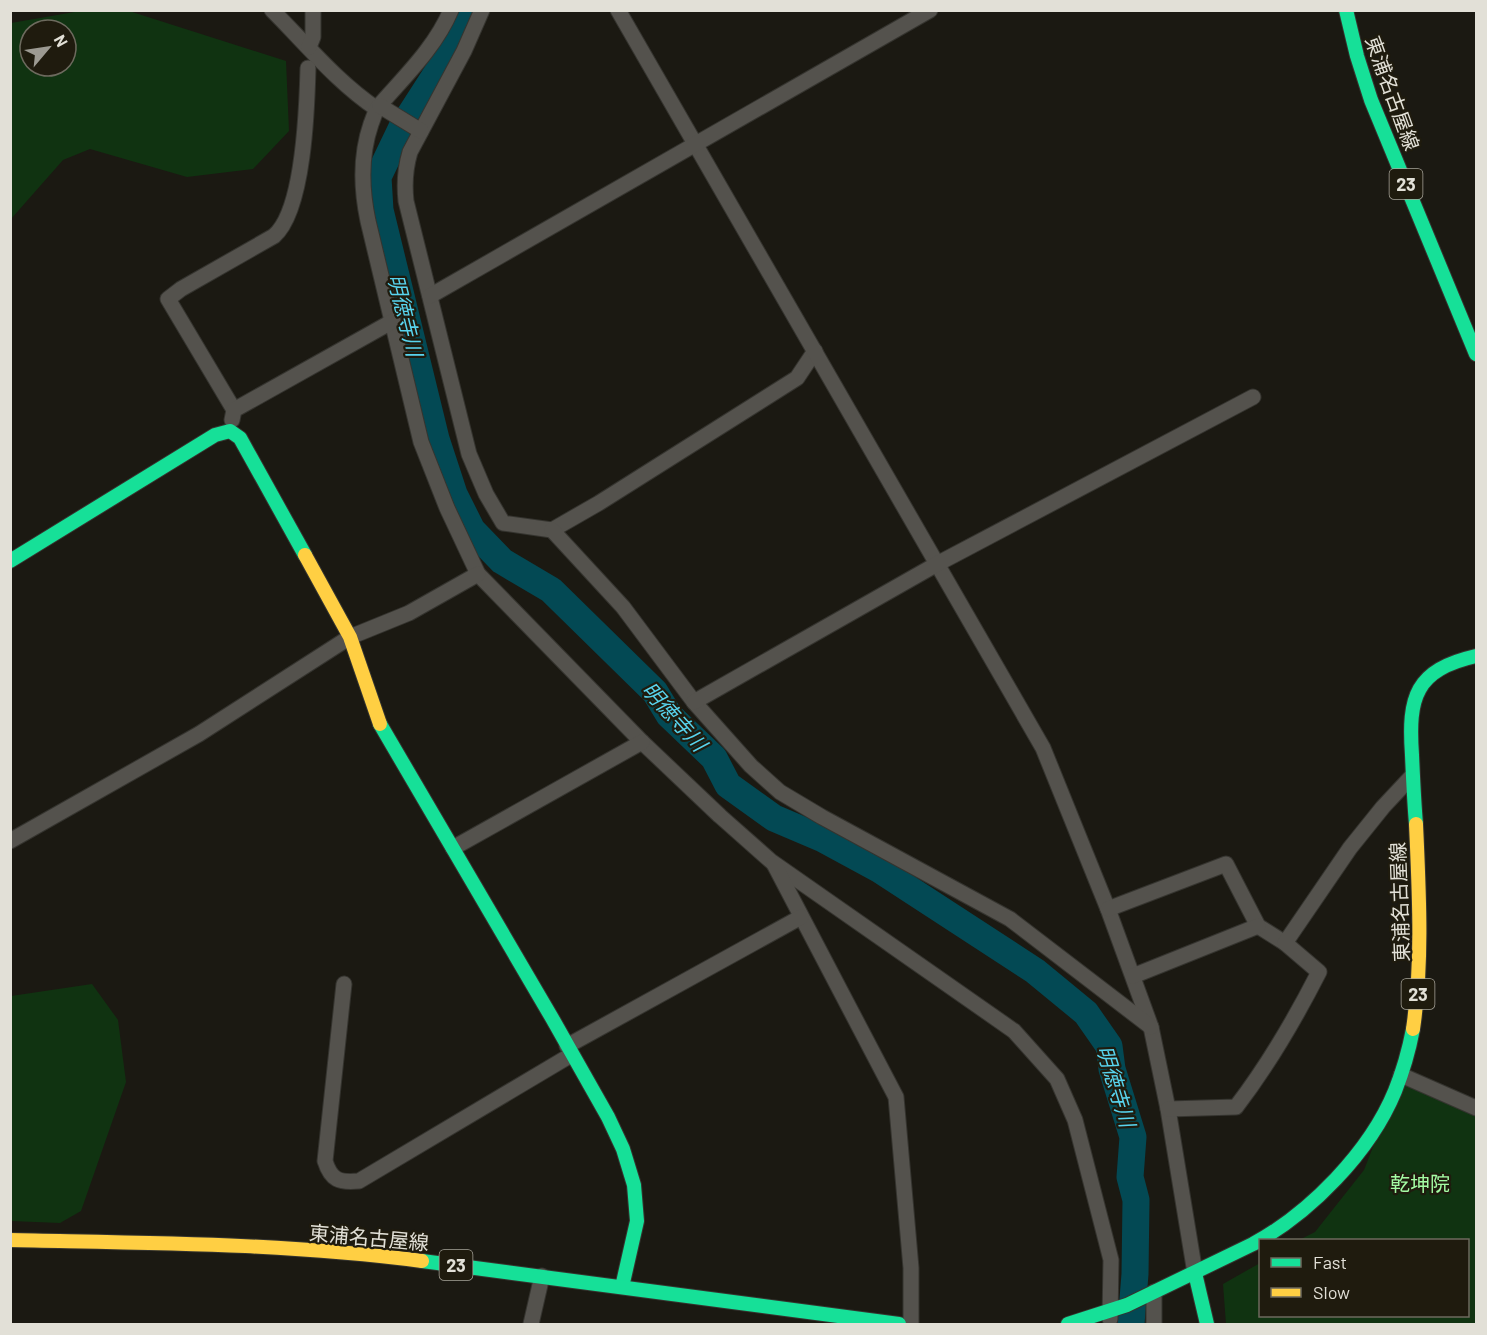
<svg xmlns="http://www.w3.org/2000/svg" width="1487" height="1335" font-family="Barlow,'Noto Sans JP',sans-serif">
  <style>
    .green { fill: #103311; fill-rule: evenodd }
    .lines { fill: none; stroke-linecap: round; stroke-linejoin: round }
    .river { stroke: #034954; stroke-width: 27 }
    .street-casing { stroke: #35342f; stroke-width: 17 }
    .fast-casing { stroke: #35342f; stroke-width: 16 }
    .slow-casing { stroke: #35342f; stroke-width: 16 }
    .street { stroke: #54524d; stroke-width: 15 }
    .fast { stroke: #16e098; stroke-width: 14 }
    .slow { stroke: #ffcf43; stroke-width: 14 }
    .labels { text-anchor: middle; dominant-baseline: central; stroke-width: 4.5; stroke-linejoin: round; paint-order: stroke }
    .shield { fill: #1f1b0e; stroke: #a8a59b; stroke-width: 1.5 }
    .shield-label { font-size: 18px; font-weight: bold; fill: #e2e0d7 }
    .street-label { font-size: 20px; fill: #e2e0d7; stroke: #1f1b0e }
    .park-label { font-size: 20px; fill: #a4fba4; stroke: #1f1b0e }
    .water-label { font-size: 21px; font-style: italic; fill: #58d4ee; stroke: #1f1b0e }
  </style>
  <rect width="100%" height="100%" fill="#1b1912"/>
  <g class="green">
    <path d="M86 10 129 11 286 61 289 131 253 169 187 177 90 149 63 160 11 219V23ZM30 30H66V66H30Z"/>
    <path d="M92 984 118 1020 126 1082 81 1211 60 1223 11 1221V996Z"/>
    <path d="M1401 1075 1476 1113V1324H1226L1223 1284 1260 1263V1316H1468V1240H1299L1315 1232 1364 1170Z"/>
  </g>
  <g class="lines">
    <path class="river" d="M472 10 458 40 402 127 378 177 380 210 436 439 454 494 472 530 502 561 551 590 655 692 669 715 714 758 728 785 774 818 821 838 880 870 1035 971 1086 1013 1109 1046 1112 1069 1133 1137 1130 1177 1136 1200 1135 1274 1131 1324"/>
    <g class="street-casing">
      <g id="street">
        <path d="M272 10C306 44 337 82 377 109"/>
        <path d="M451 10C435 48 404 77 378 107 375 112 373 119 371 124 360 156 361 188 368 221L421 442 447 508 478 574 642 742 720 816 772 862 1014 1031 1057 1079 1075 1120 1111 1260 1110 1319"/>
        <path d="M482 10 464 51 410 152C405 169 404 183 406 201L469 454 486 494 503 523 552 530 599 503 797 378 815 351"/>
        <path d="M618 10 1043 748 1108 909 1151 1027 1168 1109 1195 1273"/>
        <path d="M309 47 313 37V10"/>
        <path d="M380 106 421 131"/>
        <path d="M430 296 930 10"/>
        <path d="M234 410 168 299 181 289 274 236C304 210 307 107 308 68"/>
        <path d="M232 420 234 410 393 321"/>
        <path d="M552 530 623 607 694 702 751 766 780 792 822 817 1010 919 1151 1027"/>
        <path d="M694 702 937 564 1253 397"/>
        <path d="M10 841 199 734 350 637 409 613 478 574"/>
        <path d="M453 848 642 742"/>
        <path d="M774 864 896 1097 911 1268V1324"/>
        <path d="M1108 909 1226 864 1258 926 1285 943"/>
        <path d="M1133 976 1258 926"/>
        <path d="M344 984 325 1161C331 1180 339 1183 359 1181L571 1055"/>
        <path d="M567 1046 801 917"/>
        <path d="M1401 1075 1476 1108"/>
        <path d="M1168 1109 1236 1107C1269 1064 1294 1021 1319 972L1285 943 1350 848 1383 807 1412 776"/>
        <path d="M531 1324 542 1276"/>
        <path d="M1154 1324V1292"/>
      </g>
    </g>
    <g class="fast-casing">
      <g id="fast">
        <path d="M1346 10 1357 56 1371 100 1476 354"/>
        <path d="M10 561 215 435 230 431 240 438 305 555"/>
        <path d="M380 724 552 1018 608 1117 623 1149 634 1185 637 1221 622 1287"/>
        <path d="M1416 824C1414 801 1413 778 1412 755 1408 697 1415 670 1476 656"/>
        <path d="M422 1261 899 1324"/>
        <path d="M1195 1273 1207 1324"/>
        <path d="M1068 1324 1127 1305 1253 1244C1310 1213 1370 1152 1395 1091 1403 1071 1409 1050 1413 1029"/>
      </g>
    </g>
    <g class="slow-casing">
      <g id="slow">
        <path d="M305 555 350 637 380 724"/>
        <path d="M1413 1029C1423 961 1419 892 1416 824"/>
        <path d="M10 1240C147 1243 285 1243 422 1261"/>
      </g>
    </g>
    <use href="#street" class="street"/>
    <use href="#fast" class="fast"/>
    <use href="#slow" class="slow"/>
  </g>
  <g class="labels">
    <g class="shield">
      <rect x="1389.5" y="169" width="33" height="30" rx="4.5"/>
      <rect x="1401.5" y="979" width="33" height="30" rx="4.5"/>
      <rect x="439.5" y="1250" width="33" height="30" rx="4.5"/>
    </g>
    <g class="shield-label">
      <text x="1406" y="184">23</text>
      <text x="1418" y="994">23</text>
      <text x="456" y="1265">23</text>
    </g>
    <g class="street-label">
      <text transform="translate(1393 93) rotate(70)">東浦名古屋線</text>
      <text transform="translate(1399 902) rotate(-92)">東浦名古屋線</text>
      <text transform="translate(369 1237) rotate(5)">東浦名古屋線</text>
    </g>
    <g class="park-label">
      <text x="1420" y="1183">乾坤院</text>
    </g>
    <g class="water-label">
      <text transform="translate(406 315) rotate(76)">明徳寺川</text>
      <text transform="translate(675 716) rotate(48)">明徳寺川</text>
      <text transform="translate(1117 1086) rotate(73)">明徳寺川</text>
    </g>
  </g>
  <rect width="1487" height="1335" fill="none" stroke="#e2e0d7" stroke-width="24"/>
  <rect x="1259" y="1239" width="210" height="78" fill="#1f1b0e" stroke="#6d6a5e" stroke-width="1.5"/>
  <rect x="1271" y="1258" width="30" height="9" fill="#16e098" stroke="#6d6a5e" stroke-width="1.5"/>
  <text x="1313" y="1269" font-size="18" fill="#e2e0d7">Fast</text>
  <rect x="1271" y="1288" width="30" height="9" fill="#ffcf43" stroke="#6d6a5e" stroke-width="1.5"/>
  <text x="1313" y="1299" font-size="18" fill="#e2e0d7">Slow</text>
  <g transform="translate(48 48) rotate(61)"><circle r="28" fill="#1f1b0e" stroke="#6d6a5e" stroke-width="1.5"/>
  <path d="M0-4.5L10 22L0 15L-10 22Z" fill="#9c9a92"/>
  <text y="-9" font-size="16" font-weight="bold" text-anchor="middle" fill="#e2e0d7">N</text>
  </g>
</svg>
